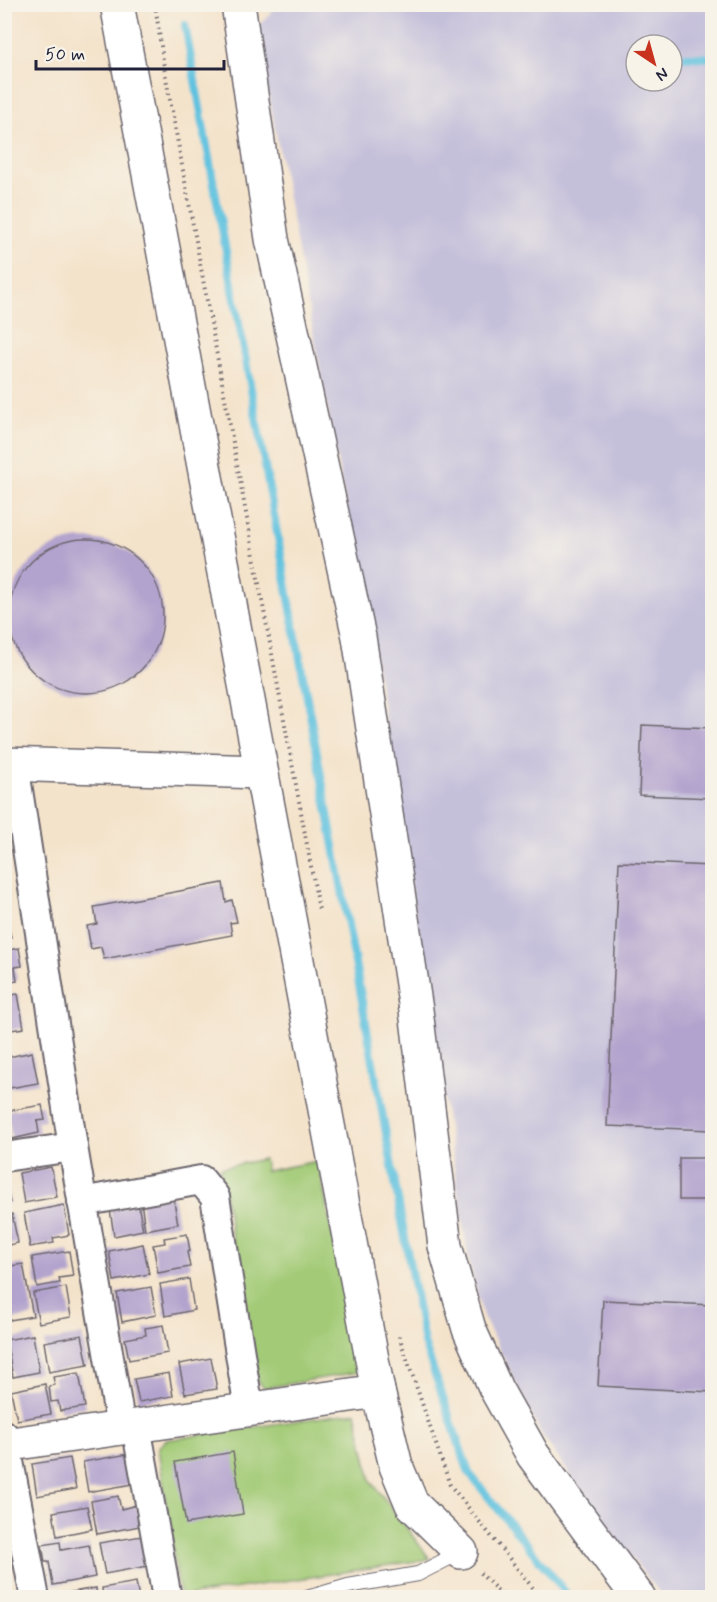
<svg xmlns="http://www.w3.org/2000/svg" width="717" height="1602" font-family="Mynerve,sans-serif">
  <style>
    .industrial { fill: #c5c0da; fill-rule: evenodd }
    .green { fill: #a3cb77; stroke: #627659; stroke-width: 1.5 }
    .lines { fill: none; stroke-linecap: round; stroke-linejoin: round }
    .stream { stroke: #60c2df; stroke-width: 8 }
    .building { fill: #b2a3ce }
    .lane-casing { stroke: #6c666d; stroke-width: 16 }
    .street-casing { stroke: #6c666d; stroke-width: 32 }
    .secondary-casing { stroke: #6c666d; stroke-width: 36 }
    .path { stroke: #6c666d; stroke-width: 4; stroke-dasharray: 1.5 4.5; stroke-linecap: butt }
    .lane { stroke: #fff; stroke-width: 14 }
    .street { stroke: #fff; stroke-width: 28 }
    .secondary { stroke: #fff; stroke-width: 33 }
  </style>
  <rect width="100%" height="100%" fill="#f7f3e8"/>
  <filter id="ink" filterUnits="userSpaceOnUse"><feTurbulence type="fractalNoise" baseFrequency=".0167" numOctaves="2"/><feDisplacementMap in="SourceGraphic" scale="12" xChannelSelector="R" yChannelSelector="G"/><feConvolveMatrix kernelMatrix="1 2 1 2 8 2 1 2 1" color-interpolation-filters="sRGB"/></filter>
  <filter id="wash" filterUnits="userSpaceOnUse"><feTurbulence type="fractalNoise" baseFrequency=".008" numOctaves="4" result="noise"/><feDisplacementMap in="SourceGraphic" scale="24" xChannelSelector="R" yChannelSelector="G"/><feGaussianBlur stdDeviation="1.35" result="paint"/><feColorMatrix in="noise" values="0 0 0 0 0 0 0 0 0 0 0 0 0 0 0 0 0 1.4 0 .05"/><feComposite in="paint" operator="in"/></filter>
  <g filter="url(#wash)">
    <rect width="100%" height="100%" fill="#f4e3cb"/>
    <path class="industrial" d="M278 5H712V1597H663L607 1527 540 1432 483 1316 469 1262 379 682 271 107 253 32ZM636 45H672V81H636Z"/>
    <g class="green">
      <path d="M264 1159 266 1171 318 1161 359 1372 264 1388 257 1380 220 1168Z"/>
      <path d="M356 1412 371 1481 430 1559 180 1597 158 1448 166 1440Z"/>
    </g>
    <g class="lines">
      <g class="stream">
        <path d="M185 25 424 1343 469 1473 570 1598"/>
        <path d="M672 56 712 58"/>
      </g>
    </g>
    <g id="blocks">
      <g class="building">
        <circle cx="86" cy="616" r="77"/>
        <path d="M642 725 712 728V798L639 795Z"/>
        <path d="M619 862 712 866V1130L607 1126Z"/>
        <path d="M223 883 226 902 232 900 237 922 230 923 232 935 104 959 101 947 91 949 87 926 97 924 94 907Z"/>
        <path d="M4 908 11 937 4 938Z"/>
        <path d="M19 948 22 966 15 967 17 981 4 983V951Z"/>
        <path d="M18 994 24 1028 4 1031V996Z"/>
        <path d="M32 1052 38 1083 4 1089V1058Z"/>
        <path d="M42 1105 45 1120 37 1121 39 1133 12 1139 7 1111Z"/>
        <rect x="679" y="1158" width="33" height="42"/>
        <path d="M51 1167 57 1197 24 1203 19 1173Z"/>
        <path d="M4 1177 10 1203 4 1204Z"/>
        <path d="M173 1196 178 1224 145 1230 141 1201Z"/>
        <path d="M138 1204 143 1230 114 1236 110 1209Z"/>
        <path d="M64 1205 69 1235 53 1238 54 1243 30 1247 24 1213Z"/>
        <path d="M12 1214 18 1243 4 1246V1215Z"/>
        <path d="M187 1234 190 1251 187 1252 190 1267 158 1273 153 1245 165 1243 164 1238Z"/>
        <path d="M143 1244 149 1274 114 1281 109 1251Z"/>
        <path d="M69 1251 73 1276 59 1278 60 1283 37 1287 32 1257Z"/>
        <path d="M23 1264 33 1316 4 1321V1267Z"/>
        <path d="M189 1279 194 1310 165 1316 160 1284Z"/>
        <path d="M66 1287 71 1317 39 1323 33 1293Z"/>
        <path d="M151 1287 156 1315 122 1322 117 1293Z"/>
        <path d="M603 1300 712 1305V1392L598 1386Z"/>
        <path d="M163 1325 168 1353 129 1360 125 1339 146 1335 145 1328Z"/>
        <path d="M33 1335 39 1372 13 1377 6 1340Z"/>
        <path d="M82 1335 88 1365 49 1372 44 1342Z"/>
        <path d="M211 1358 217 1389 185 1394 179 1364Z"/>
        <path d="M79 1373 85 1407 60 1411 58 1401 51 1402 49 1386 55 1385 53 1377Z"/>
        <path d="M169 1373 173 1396 139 1402 134 1379Z"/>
        <path d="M45 1384 51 1414 17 1420 11 1391Z"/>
        <path d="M233 1452 243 1514 186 1524 175 1462Z"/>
        <path d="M128 1454 133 1484 88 1492 83 1462Z"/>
        <path d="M70 1458 76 1489 37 1496 32 1464Z"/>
        <path d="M118 1496 121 1509 137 1505 140 1526 97 1534 91 1501Z"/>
        <path d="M87 1506 92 1529 57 1536 53 1512Z"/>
        <path d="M142 1536 148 1566 105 1574 99 1543Z"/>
        <path d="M60 1542 61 1550 89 1545 95 1577 53 1585 49 1562H45L42 1545Z"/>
        <path d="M136 1582 139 1598H103L102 1588Z"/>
        <path d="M96 1588 97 1598H56V1595Z"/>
      </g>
    </g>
  </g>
  <g filter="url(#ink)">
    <use href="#blocks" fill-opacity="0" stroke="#6c666d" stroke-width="1.5"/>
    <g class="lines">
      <g class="lane-casing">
        <path id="lane" d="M307 1598 348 1586 418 1574 461 1552"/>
      </g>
      <g class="street-casing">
        <g id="street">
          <path d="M14 764 73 1147 121 1428"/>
          <path d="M4 1157 73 1147"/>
          <path d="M82 1202 201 1180 215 1197 249 1410"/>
          <path d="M136 1426 167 1598"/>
          <path d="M4 1435 35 1598"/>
        </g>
      </g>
      <g class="secondary-casing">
        <g id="secondary">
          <path d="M117 4 378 1391 396 1466 412 1504 461 1552"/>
          <path d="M238 4 272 239 359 637 416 1010 445 1246 469 1329 496 1389 533 1455 639 1598"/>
          <path d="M4 764 261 772"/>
          <path d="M4 1445 378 1391"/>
        </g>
      </g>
      <g class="path">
        <path d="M155 4 164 67 319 910"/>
        <path d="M399 1336 450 1485 541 1598"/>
        <path d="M480 1573 497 1590 509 1598"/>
      </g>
      <use href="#lane" class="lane"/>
      <use href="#street" class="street"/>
      <use href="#secondary" class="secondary"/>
    </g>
  </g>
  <rect width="717" height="1602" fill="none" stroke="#f7f3e8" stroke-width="24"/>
  <g transform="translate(654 63) rotate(144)"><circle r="28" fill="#f7f3e8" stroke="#a29fa3" stroke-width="1.5"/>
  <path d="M0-4.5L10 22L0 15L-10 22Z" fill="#c8321e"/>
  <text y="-9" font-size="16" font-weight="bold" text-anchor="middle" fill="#22223b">N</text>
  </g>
  <path d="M36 60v9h188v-9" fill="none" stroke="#22223b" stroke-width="3"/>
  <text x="45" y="60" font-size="18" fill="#22223b" stroke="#f7f3e8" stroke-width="4.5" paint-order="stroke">50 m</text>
</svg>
